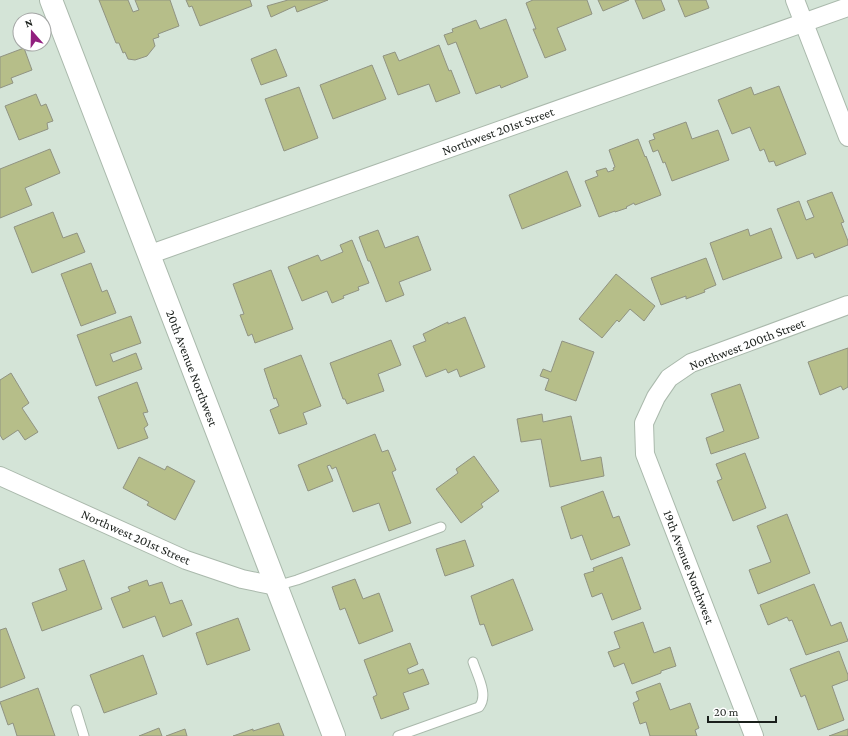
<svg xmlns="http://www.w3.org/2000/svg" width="848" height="736" font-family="'Crimson Pro',serif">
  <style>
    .building { fill: #b6be89; stroke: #909382 }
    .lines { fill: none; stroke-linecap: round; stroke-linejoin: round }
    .service-casing { stroke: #aab9ac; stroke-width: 11 }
    .minor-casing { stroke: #aab9ac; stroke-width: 20 }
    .tertiary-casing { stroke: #aab9ac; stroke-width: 24 }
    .service { stroke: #fff; stroke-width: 9 }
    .minor { stroke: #fff; stroke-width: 18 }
    .tertiary { stroke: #fff; stroke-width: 22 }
    .labels { text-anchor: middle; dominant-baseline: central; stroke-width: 4; stroke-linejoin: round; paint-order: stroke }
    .street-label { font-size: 13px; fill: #1a1f1b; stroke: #fff }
  </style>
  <rect width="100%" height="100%" fill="#d4e4d7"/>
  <g class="building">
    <path d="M99 0H128L133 12 139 10 135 0H170L179 26 158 34 159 37 153 39 155 46 147 56 135 60 128 59 125 52 123 53 119 43H116Z"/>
    <path d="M186 0H250L252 6 200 26 192 6 189 7Z"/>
    <path d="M288 0H328L297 12 295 6 271 17 267 6Z"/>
    <path d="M533 0H587L592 14 557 28 566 50 545 58 533 29H536L526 3Z"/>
    <path d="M598 0H629L603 11Z"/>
    <path d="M635 0H661L665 10 643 19Z"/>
    <path d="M678 0H706L709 8 685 17Z"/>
    <path d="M506 19 528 77 501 88 500 85 476 94 456 42 448 45 444 35 453 32 452 29 476 20 480 29Z"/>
    <path d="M439 45 449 71 451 70 460 93 436 102 429 84 398 95 383 56 395 52 399 61Z"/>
    <path d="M24 48 32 70 11 78 13 83 0 88V57Z"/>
    <path d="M276 49 287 76 261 85 251 59Z"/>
    <path d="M372 65 386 99 333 119 320 85Z"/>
    <path d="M779 86 806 154 776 166 774 161 769 162 764 149 760 151 750 127 732 134 718 100 751 87 754 95Z"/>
    <path d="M299 87 318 138 284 151 265 99Z"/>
    <path d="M36 94 41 106 46 104 53 121 47 123 48 129 19 140 5 106Z"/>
    <path d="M686 122 692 139 718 130 729 160 672 181 665 162 663 163 658 150 653 152 649 141 655 139 653 134Z"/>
    <path d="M638 139 645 157 646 156 661 195 635 205 634 203 626 207 627 208 615 212V211L599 217 585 181 598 176 596 171 606 168 608 172 614 170 613 168 615 167 609 150Z"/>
    <path d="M50 149 60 173 25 188 32 205 0 218V169Z"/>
    <path d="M567 171 581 206 522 229 509 195Z"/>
    <path d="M832 192 844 222 841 223 848 241V245L815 258 813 253 797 259 777 209 799 201 806 220 814 217 807 201Z"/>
    <path d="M53 212 63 238 77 233 85 252 32 273 14 227Z"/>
    <path d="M771 228 782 258 723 280 710 243 748 229 750 236Z"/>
    <path d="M378 230 385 248 418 236 431 270 399 282 404 295 386 302 370 261H368L359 237Z"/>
    <path d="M352 240 369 283 358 287 359 290 343 296 344 298 332 303 327 291 302 301 288 267 318 255 321 261 343 252 340 245Z"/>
    <path d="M706 258 716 285 704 290 705 292 686 299V296L661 305 651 278Z"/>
    <path d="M91 263 102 292 107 290 116 313 81 326 61 274Z"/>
    <path d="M271 270 293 329 255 343 252 334 248 336 240 315 244 314 233 284Z"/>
    <path d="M616 274 655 306 644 321 630 309 619 322 617 320 602 338 579 319Z"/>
    <path d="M131 316 141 343 110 354 113 362 136 353 142 369 96 386 77 335Z"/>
    <path d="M465 317 485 367 460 377 457 369 448 373 446 369 426 377 413 346 426 341 423 334 448 322V324Z"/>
    <path d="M391 340 401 365 378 374 384 391 347 404 345 399H343L330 363Z"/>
    <path d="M562 341 594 352 576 401 545 390 549 379 540 376 543 369 551 372Z"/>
    <path d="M848 348V387L843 390 841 386 820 395 808 362Z"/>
    <path d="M301 355 321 406 303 413 307 424 279 434 270 410 279 406 276 398 274 399 264 369Z"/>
    <path d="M11 373 29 403 22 408 38 432 25 440 18 430 3 440 0 435V380Z"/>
    <path d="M137 382 148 412 143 413 148 425 144 428 148 438 118 449 98 397Z"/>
    <path d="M740 384 759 438 711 454 706 438 724 431 711 394Z"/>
    <path d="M542 414 543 422 571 416 581 461 601 457 604 476 550 487 541 439 521 442 517 419Z"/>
    <path d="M375 434 382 452 388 450 396 470 392 472 411 523 389 531 379 503 353 512 336 467 332 469 330 465 327 466 333 481 308 491 298 465Z"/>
    <path d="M745 453 766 508 733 521 717 481 722 479 716 464Z"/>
    <path d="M474 456 499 491 481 504 483 507 461 523 436 489 458 473 456 469Z"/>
    <path d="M139 457 165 470 167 466 195 481 175 520 147 505 149 502 123 488Z"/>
    <path d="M603 491 613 518 619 516 630 545 591 560 582 535 571 539 561 507Z"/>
    <path d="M787 514 810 573 758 594 749 570 771 562 757 526Z"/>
    <path d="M465 540 474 566 445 576 436 549Z"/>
    <path d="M622 557 641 609 612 620 602 593 592 597 584 574 594 571 593 568Z"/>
    <path d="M84 560 102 609 42 631 32 603 67 590 59 569Z"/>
    <path d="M355 579 363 599 379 593 393 631 359 644 345 608 340 610 332 587Z"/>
    <path d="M513 579 533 630 492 646 484 624 480 625 471 596Z"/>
    <path d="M147 580 149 586 162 582 170 604 182 600 192 625 163 637 155 616 123 628 111 598 130 591 128 587Z"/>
    <path d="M814 584 831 626 841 622 848 641 806 655 792 620 789 621 787 617 768 625 760 605Z"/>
    <path d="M238 618 250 650 207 665 196 633Z"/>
    <path d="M643 622 654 653 670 647 676 666 661 671V673L632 684 624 663 614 667 608 652 620 648 614 632Z"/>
    <path d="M6 628 25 678 0 688V630Z"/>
    <path d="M410 643 418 664 407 669 409 674 423 669 429 684 403 693 409 709 381 719 373 697 377 695 364 660Z"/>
    <path d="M839 651 848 675V680L832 686 844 720 818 730 805 695 801 697 790 669Z"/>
    <path d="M143 655 157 694 104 713 90 675Z"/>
    <path d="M660 683 670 710 690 703 699 728 695 730 697 736H650L646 722 640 724 633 703 639 700 636 692Z"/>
    <path d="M38 688 55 736H17L13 723 8 725 0 702Z"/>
    <path d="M279 723 284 736H233L253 729V731Z"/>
    <path d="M159 728 162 736H139Z"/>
    <path d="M185 729 187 736H166Z"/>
    <path d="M848 729V736H829Z"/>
  </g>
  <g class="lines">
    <g class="service-casing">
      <g id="service">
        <path d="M276 586 297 580 441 527"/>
        <path d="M76 710 84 736"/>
        <path d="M398 736 479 707C489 695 477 675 473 662"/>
      </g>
    </g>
    <g class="minor-casing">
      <g id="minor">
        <path d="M795 0 848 137"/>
        <path d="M148 255 848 7"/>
        <path d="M0 476 186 560 242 579 276 586"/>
        <path d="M754 736 645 454 644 423 656 397 669 378 691 363 848 305"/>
      </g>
    </g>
    <g class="tertiary-casing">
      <path id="tertiary" d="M51 0 334 736"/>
    </g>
    <use href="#service" class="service"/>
    <use href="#minor" class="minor"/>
    <use href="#tertiary" class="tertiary"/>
  </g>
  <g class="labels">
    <g class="street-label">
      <text transform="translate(498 131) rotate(-20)">Northwest 201st Street</text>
      <text transform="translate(747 344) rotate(-21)">Northwest 200th Street</text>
      <text transform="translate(192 368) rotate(69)">20th Avenue Northwest</text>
      <text transform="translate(136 537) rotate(24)">Northwest 201st Street</text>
      <text transform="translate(689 567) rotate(69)">19th Avenue Northwest</text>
    </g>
  </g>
  <g transform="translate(32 32) rotate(340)"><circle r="19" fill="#ffffff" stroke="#a3a5a4"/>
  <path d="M0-3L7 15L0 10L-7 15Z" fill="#911f7e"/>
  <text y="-6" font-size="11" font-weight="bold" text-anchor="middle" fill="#1a1f1b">N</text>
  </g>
  <path d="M708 716v6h68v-6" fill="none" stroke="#1a1f1b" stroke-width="2"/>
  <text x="714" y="716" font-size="12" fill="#1a1f1b" stroke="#ffffff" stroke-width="3" paint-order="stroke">20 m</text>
</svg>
